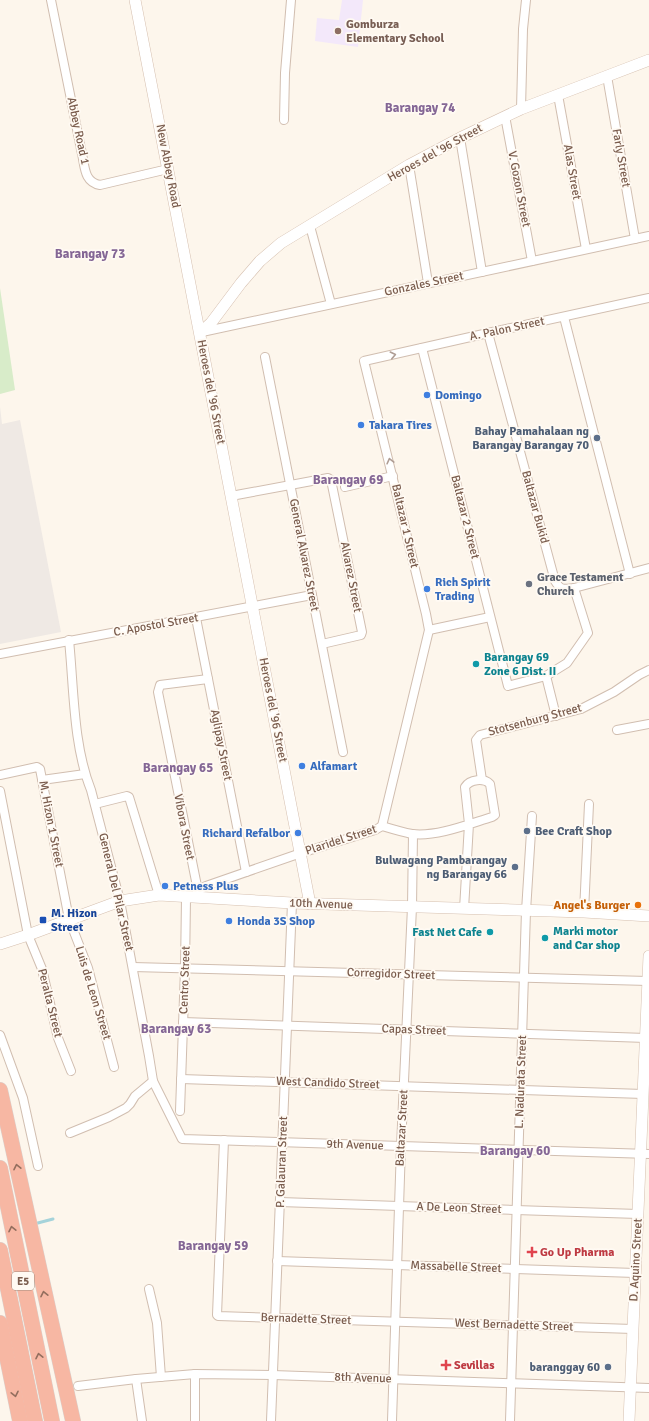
<svg xmlns="http://www.w3.org/2000/svg" width="649" height="1421" font-family="Signika,sans-serif">
  <style>
    .industrial { fill: #efe9e4 }
    .education { fill: #f3e8fa }
    .green { fill: #d8ecc9 }
    .lines { fill: none; stroke-linecap: round; stroke-linejoin: round }
    .stream { stroke: #a5d3da; stroke-width: 3 }
    .street-casing { stroke: #d1beb0; stroke-width: 10 }
    .secondary-casing { stroke: #d6c0b0; stroke-width: 12 }
    .highway-casing { stroke: #dad1cd; stroke-width: 16 }
    .street { stroke: #fff; stroke-width: 8 }
    .secondary { stroke: #fff; stroke-width: 11 }
    .highway { stroke: #f7b7a3; stroke-width: 15 }
    .oneway { stroke: #af9d94 }
    .oneway2 { stroke: #936e5e }
    .education-dot { fill: #8d6e63; stroke: #fffaf3; stroke-width: 1.5 }
    .shop-dot { fill: #3f7fe0; stroke: #fffaf3; stroke-width: 1.5 }
    .service-dot { fill: #5c6f8a; stroke: #fffaf3; stroke-width: 1.5 }
    .worship-dot { fill: #6b7280; stroke: #fffaf3; stroke-width: 1.5 }
    .culture-dot { fill: #0f9aa8; stroke: #fffaf3; stroke-width: 1.5 }
    .food-dot { fill: #e8710a; stroke: #fffaf3; stroke-width: 1.5 }
    .transit-dot { fill: #1a4fb4; stroke: #fffaf3; stroke-width: 1.5 }
    .health-dot { fill: #e0444e; stroke: #fffaf3; stroke-width: 1.5 }
    .labels { text-anchor: middle; dominant-baseline: central; stroke-width: 3.5; stroke-linejoin: round; paint-order: stroke }
    .shield { fill: #fffaf3; stroke: #a28b7f; stroke-width: 1 }
    .shield-label { font-size: 11px; font-weight: bold; fill: #7a5c4d }
    .education-label { font-size: 12px; font-weight: bold; fill: #785e54; stroke: #fffaf3; text-anchor: start }
    .street-label { font-size: 12px; fill: #7a5c4d; stroke: #fffaf3 }
    .shop-label { font-size: 12px; font-weight: bold; fill: #366cbe; stroke: #fffaf3; text-anchor: start }
    .service-label { font-size: 12px; font-weight: bold; fill: #4e5e75; stroke: #fffaf3; text-anchor: end }
    .worship-label { font-size: 12px; font-weight: bold; fill: #5b616d; stroke: #fffaf3; text-anchor: start }
    .culture-label { font-size: 12px; font-weight: bold; fill: #0d838f; stroke: #fffaf3; text-anchor: start }
    .food-label { font-size: 12px; font-weight: bold; fill: #c56008; stroke: #fffaf3; text-anchor: end }
    .transit-label { font-size: 12px; font-weight: bold; fill: #164399; stroke: #fffaf3; text-anchor: start }
    .health-label { font-size: 12px; font-weight: bold; fill: #be3a42; stroke: #fffaf3; text-anchor: start }
    .neighbourhood-label { font-size: 13px; font-weight: bold; fill: #846695; stroke: #fffaf3 }
  </style>
  <rect width="100%" height="100%" fill="#fdf6ec"/>
  <path class="industrial" d="M0 407 2 424 20 420 61 632 0 644Z"/>
  <path class="education" d="M342 0H363L358 47 315 41 317 18 339 20Z"/>
  <path class="green" d="M0 288 15 390 0 394Z"/>
  <g class="lines">
    <path class="stream" d="M34 1224 53 1219"/>
    <g class="street-casing">
      <g id="street">
        <path d="M51 0 82 154C85 167 84 182 100 185L168 169"/>
        <path d="M607 76 635 239"/>
        <path d="M558 95 586 249"/>
        <path d="M521 109 523 29 526 0"/>
        <path d="M505 116 532 261"/>
        <path d="M284 120 285 73 291 0"/>
        <path d="M460 138 482 272"/>
        <path d="M409 165 428 283"/>
        <path d="M310 226 331 304"/>
        <path d="M564 317 630 574"/>
        <path d="M202 332 649 236"/>
        <path d="M488 333 555 581C561 591 564 589 574 588L649 568"/>
        <path d="M422 348 508 686 546 676 567 663 588 633 574 588"/>
        <path d="M265 357 343 752"/>
        <path d="M345 487 393 476"/>
        <path d="M231 496 328 478 331 480 362 632 361 635 322 644"/>
        <path d="M196 618 246 872"/>
        <path d="M429 630 490 617"/>
        <path d="M69 640C74 689 73 745 91 790L120 901 149 1056 153 1081 182 1139 649 1154"/>
        <path d="M0 654 312 595"/>
        <path d="M546 676 556 716"/>
        <path d="M617 730 649 724"/>
        <path d="M0 775 37 767 40 769 69 919 88 968 114 1067"/>
        <path d="M42 780 85 774"/>
        <path d="M482 780 476 740 480 735 581 709 614 692 639 675 649 670"/>
        <path d="M0 791 28 935 42 969 58 1038 71 1071"/>
        <path d="M95 804 127 796 129 797 159 895"/>
        <path d="M382 826 429 630 426 614 364 361 488 333 649 298"/>
        <path d="M197 892 206 886 301 853 375 830 382 826C392 829 402 832 412 834 437 837 469 824 492 817L495 815 490 784C484 778 470 779 465 787L469 824 464 909"/>
        <path d="M199 896 158 692 160 685 208 679"/>
        <path d="M584 912 589 804"/>
        <path d="M133 967 648 981"/>
        <path d="M183 1022 646 1038"/>
        <path d="M0 1035 23 1098 38 1166"/>
        <path d="M181 1079 643 1094"/>
        <path d="M180 1111 185 969 186 898"/>
        <path d="M70 1133 109 1117 126 1108 130 1104 135 1096 153 1081"/>
        <path d="M224 1140 217 1315 218 1316 633 1329"/>
        <path d="M280 1202 638 1214"/>
        <path d="M277 1261 635 1273"/>
        <path d="M149 1289 157 1323 161 1377"/>
        <path d="M195 1374V1421"/>
        <path d="M136 1379 142 1421"/>
        <path d="M78 1386 136 1379 195 1374 273 1375 649 1388"/>
        <path d="M271 1421 292 903"/>
        <path d="M392 1421 401 1146 412 907 413 834"/>
        <path d="M510 1421 526 911 532 816"/>
      </g>
    </g>
    <g class="secondary-casing">
      <g id="secondary">
        <path d="M135 0 310 904"/>
        <path d="M200 333 211 323 241 283 260 261 281 243 409 165 460 138 521 109 649 60"/>
        <path d="M0 944 28 935 120 901 159 895 292 903 584 912 649 916"/>
        <path d="M629 1421 649 956"/>
      </g>
    </g>
    <g class="highway-casing">
      <g id="highway">
        <path d="M0 1090 73 1421"/>
        <path d="M0 1168 52 1421"/>
        <path d="M0 1250 35 1421"/>
        <path d="M0 1323 20 1421"/>
      </g>
    </g>
    <use href="#street" class="street"/>
    <use href="#secondary" class="secondary"/>
    <use href="#highway" class="highway"/>
  </g>
  <defs><path id="oneway-chevron" d="M-2-3.5L2.5 0L-2 3.5" fill="none" stroke-width="1.6" stroke-linecap="round" stroke-linejoin="round"/></defs>
  <g class="oneway">
    <use href="#oneway-chevron" transform="translate(393 355) rotate(-13)"/>
    <use href="#oneway-chevron" transform="translate(390 461) rotate(-104)"/>
  </g>
  <g class="oneway2">
    <use href="#oneway-chevron" transform="translate(17 1167) rotate(-102)"/>
    <use href="#oneway-chevron" transform="translate(12 1229) rotate(-102)"/>
    <use href="#oneway-chevron" transform="translate(44 1294) rotate(-102)"/>
    <use href="#oneway-chevron" transform="translate(39 1356) rotate(-102)"/>
    <use href="#oneway-chevron" transform="translate(15 1394) rotate(78)"/>
  </g>
  <circle class="education-dot" cx="338" cy="31" r="4"/>
  <g class="shop-dot">
    <circle cx="427" cy="395" r="4"/>
    <circle cx="361" cy="425" r="4"/>
    <circle cx="427" cy="589" r="4"/>
    <circle cx="302" cy="766" r="4"/>
    <circle cx="298" cy="833" r="4"/>
    <circle cx="165" cy="886" r="4"/>
    <circle cx="229" cy="921" r="4"/>
  </g>
  <g class="service-dot">
    <circle cx="597" cy="438" r="4"/>
    <circle cx="527" cy="831" r="4"/>
    <circle cx="515" cy="867" r="4"/>
    <circle cx="608" cy="1367" r="4"/>
  </g>
  <circle class="worship-dot" cx="529" cy="584" r="4"/>
  <g class="culture-dot">
    <circle cx="476" cy="664" r="4"/>
    <circle cx="490" cy="932" r="4"/>
    <circle cx="545" cy="938" r="4"/>
  </g>
  <circle class="food-dot" cx="638" cy="905" r="4"/>
  <rect class="transit-dot" x="39" y="916" width="8" height="8" rx="2"/>
  <g class="health-dot">
    <path d="M530 1246h4v4h4v4h-4v4h-4v-4h-4v-4h4z"/>
    <path d="M444 1359h4v4h4v4h-4v4h-4v-4h-4v-4h4z"/>
  </g>
  <g class="labels">
    <rect class="shield" x="12" y="1272" width="22" height="18" rx="3"/>
    <g class="shield-label">
      <text x="23" y="1281">E5</text>
    </g>
    <g class="education-label">
      <text x="346" y="24">Gomburza<tspan x="346" dy="14">Elementary School</tspan></text>
    </g>
    <g class="street-label">
      <text transform="translate(78 131) rotate(78)">Abbey Road 1</text>
      <text transform="translate(435 153) rotate(-29)">Heroes del '96 Street</text>
      <text transform="translate(621 158) rotate(80)">Farly Street</text>
      <text transform="translate(168 166) rotate(79)">New Abbey Road</text>
      <text transform="translate(572 172) rotate(80)">Alas Street</text>
      <text transform="translate(519 189) rotate(79)">V. Gozon Street</text>
      <text transform="translate(424 284) rotate(-12)">Gonzales Street</text>
      <text transform="translate(507 329) rotate(-12)">A. Palon Street</text>
      <text transform="translate(211 392) rotate(79)">Heroes del '96 Street</text>
      <text transform="translate(535 507) rotate(75)">Baltazar Bukid</text>
      <text transform="translate(465 517) rotate(76)">Baltazar 2 Street</text>
      <text transform="translate(405 526) rotate(77)">Baltazar 1 Street</text>
      <text transform="translate(304 555) rotate(79)">General Alvarez Street</text>
      <text transform="translate(351 577) rotate(79)">Alvarez Street</text>
      <text transform="translate(156 625) rotate(-10)">C. Apostol Street</text>
      <text transform="translate(273 710) rotate(79)">Heroes del '96 Street</text>
      <text transform="translate(535 720) rotate(-15)">Stotsenburg Street</text>
      <text transform="translate(221 745) rotate(79)">Aglipay Street</text>
      <text transform="translate(51 824) rotate(79)">M. Hizon 1 Street</text>
      <text transform="translate(184 827) rotate(79)">Vibora Street</text>
      <text transform="translate(341 840) rotate(-18)">Plaridel Street</text>
      <text transform="translate(116 892) rotate(77)">General Del Pilar Street</text>
      <text transform="translate(321 904) rotate(2)">10th Avenue</text>
      <text transform="translate(391 974) rotate(2)">Corregidor Street</text>
      <text transform="translate(185 980) rotate(-88)">Centro Street</text>
      <text transform="translate(93 993) rotate(73)">Luis de Leon Street</text>
      <text transform="translate(50 1003) rotate(76)">Peralta Street</text>
      <text transform="translate(414 1030) rotate(2)">Capas Street</text>
      <text transform="translate(521 1082) rotate(-88)">L. Nadurata Street</text>
      <text transform="translate(328 1083) rotate(2)">West Candido Street</text>
      <text transform="translate(402 1128) rotate(-87)">Baltazar Street</text>
      <text transform="translate(355 1145) rotate(2)">9th Avenue</text>
      <text transform="translate(282 1162) rotate(-88)">P. Galauran Street</text>
      <text transform="translate(459 1208) rotate(2)">A De Leon Street</text>
      <text transform="translate(636 1260) rotate(-87)">D. Aquino Street</text>
      <text transform="translate(456 1267) rotate(2)">Massabelle Street</text>
      <text transform="translate(306 1319) rotate(2)">Bernadette Street</text>
      <text transform="translate(514 1325) rotate(2)">West Bernadette Street</text>
      <text transform="translate(363 1378) rotate(2)">8th Avenue</text>
    </g>
    <g class="shop-label">
      <text x="435" y="395">Domingo</text>
      <text x="369" y="425">Takara Tires</text>
      <text x="435" y="582">Rich Spirit<tspan x="435" dy="14">Trading</tspan></text>
      <text x="310" y="766">Alfamart</text>
      <text x="290" y="833" text-anchor="end">Richard Refalbor</text>
      <text x="173" y="886">Petness Plus</text>
      <text x="237" y="921">Honda 3S Shop</text>
    </g>
    <g class="service-label">
      <text x="589" y="431">Bahay Pamahalaan ng<tspan x="589" dy="14">Barangay Barangay 70</tspan></text>
      <text x="535" y="831" text-anchor="start">Bee Craft Shop</text>
      <text x="507" y="860">Bulwagang Pambarangay<tspan x="507" dy="14">ng Barangay 66</tspan></text>
      <text x="600" y="1367">baranggay 60</text>
    </g>
    <g class="worship-label">
      <text x="537" y="577">Grace Testament<tspan x="537" dy="14">Church</tspan></text>
    </g>
    <g class="culture-label">
      <text x="484" y="657">Barangay 69<tspan x="484" dy="14">Zone 6 Dist. II</tspan></text>
      <text x="553" y="931">Marki motor<tspan x="553" dy="14">and Car shop</tspan></text>
      <text x="482" y="932" text-anchor="end">Fast Net Cafe</text>
    </g>
    <g class="food-label">
      <text x="630" y="905">Angel's Burger</text>
    </g>
    <g class="transit-label">
      <text x="51" y="913">M. Hizon<tspan x="51" dy="14">Street</tspan></text>
    </g>
    <g class="health-label">
      <text x="540" y="1252">Go Up Pharma</text>
      <text x="454" y="1365">Sevillas</text>
    </g>
    <g class="neighbourhood-label">
      <text x="420" y="108">Barangay 74</text>
      <text x="90" y="254">Barangay 73</text>
      <text x="348" y="480">Barangay 69</text>
      <text x="178" y="768">Barangay 65</text>
      <text x="176" y="1029">Barangay 63</text>
      <text x="515" y="1151">Barangay 60</text>
      <text x="213" y="1246">Barangay 59</text>
    </g>
  </g>
</svg>
